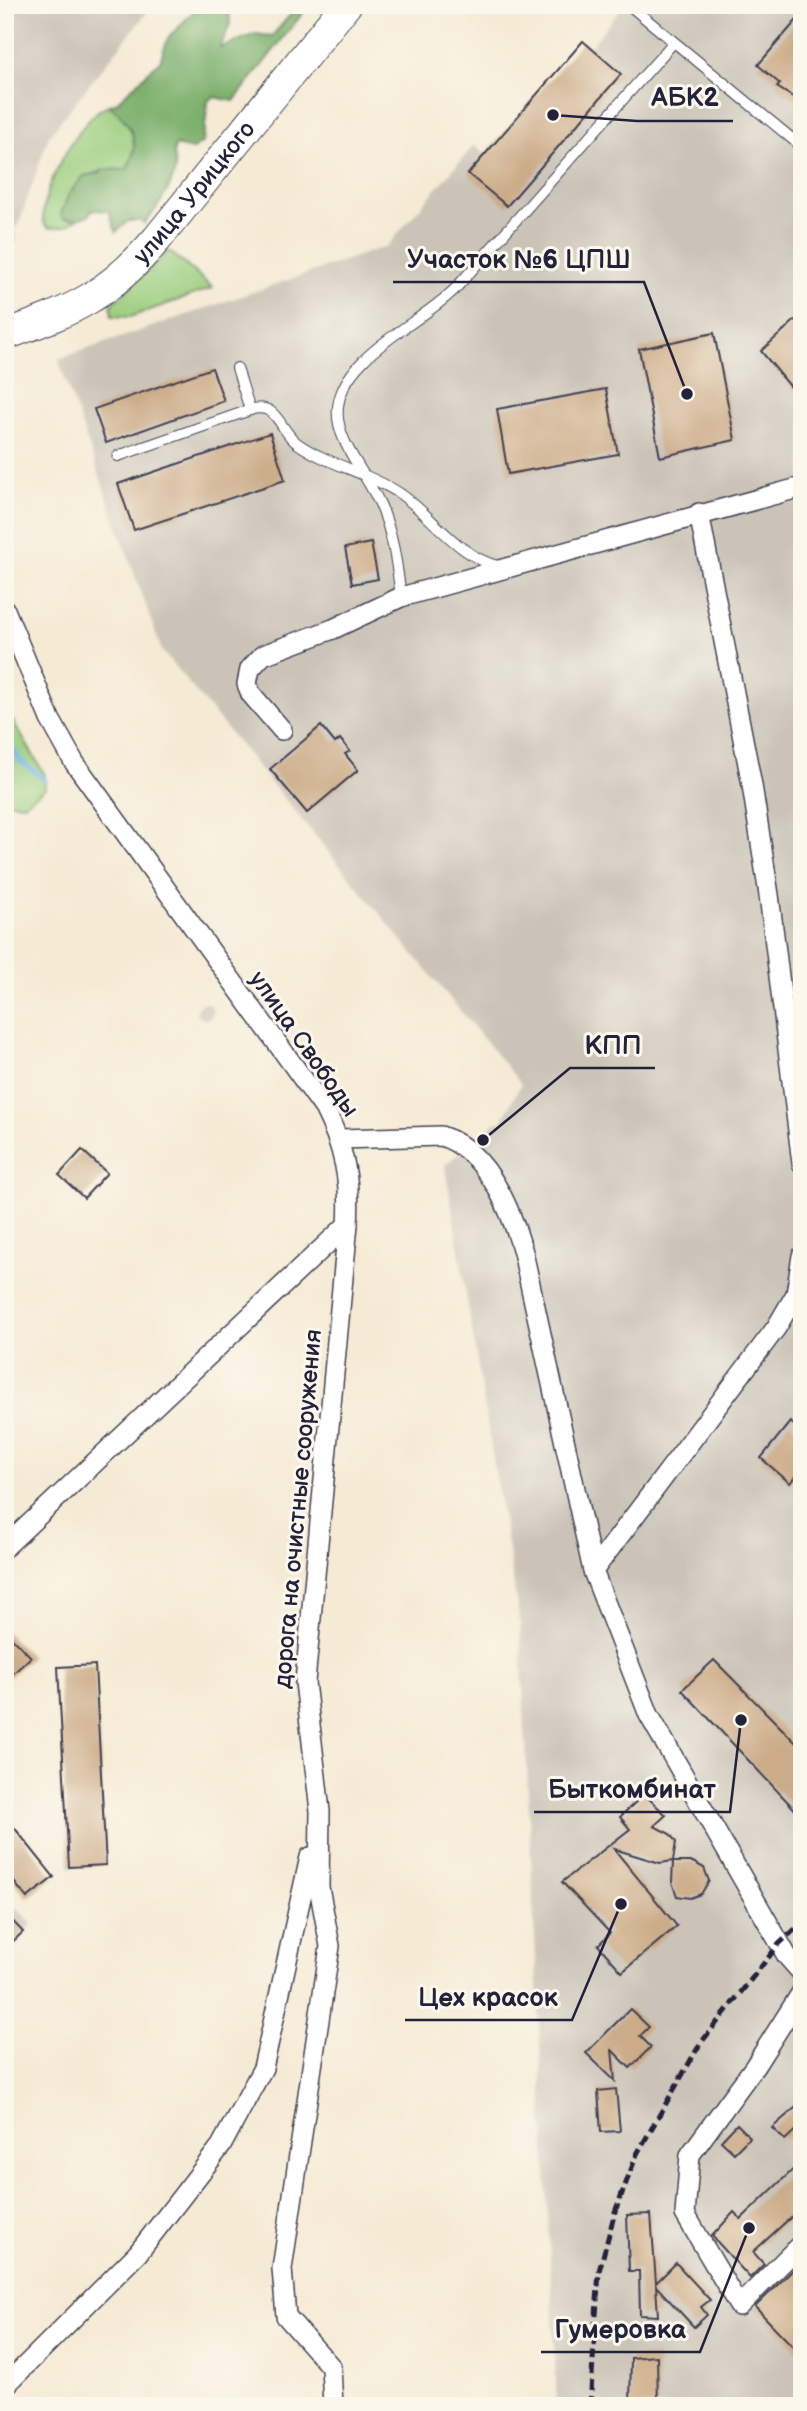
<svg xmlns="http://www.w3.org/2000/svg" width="807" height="2411" font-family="'Balsamiq Sans',sans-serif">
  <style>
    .industrial { fill: #cbc3b8 }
    .green { fill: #9acd7d; stroke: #5e785c; stroke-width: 2 }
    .forest { fill: #7bb06c; stroke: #4e6954; stroke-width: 2 }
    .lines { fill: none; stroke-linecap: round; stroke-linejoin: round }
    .stream { stroke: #76b5ea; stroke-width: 5 }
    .building { fill: #ccac88 }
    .service-casing { stroke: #424052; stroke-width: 12 }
    .minor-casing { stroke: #424052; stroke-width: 22 }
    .primary-casing { stroke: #424052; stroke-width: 32 }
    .service { stroke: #fff; stroke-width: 10 }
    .minor { stroke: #fff; stroke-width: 19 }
    .primary { stroke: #fff; stroke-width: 30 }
    .rail { stroke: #22223b; stroke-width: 5; stroke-dasharray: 10 5; stroke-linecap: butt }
    .labels { text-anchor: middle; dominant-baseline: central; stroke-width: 6; stroke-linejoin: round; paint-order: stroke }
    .street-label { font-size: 24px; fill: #22223b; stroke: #fbf7ec }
    .leader { fill: none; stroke: #22223b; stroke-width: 2.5 }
    .callout-dot { fill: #22223b; stroke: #fbf7ec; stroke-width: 2.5 }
    .callout-label { font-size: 26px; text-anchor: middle; font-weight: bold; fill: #22223b; stroke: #fbf7ec; stroke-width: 6; stroke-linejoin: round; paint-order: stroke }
  </style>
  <rect width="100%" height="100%" fill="#fbf7ec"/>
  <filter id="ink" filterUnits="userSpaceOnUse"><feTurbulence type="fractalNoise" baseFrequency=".0143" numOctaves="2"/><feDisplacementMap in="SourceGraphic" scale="14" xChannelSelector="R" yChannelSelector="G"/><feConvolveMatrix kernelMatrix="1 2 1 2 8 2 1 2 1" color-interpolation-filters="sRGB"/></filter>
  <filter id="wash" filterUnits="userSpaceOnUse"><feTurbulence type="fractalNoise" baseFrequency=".00686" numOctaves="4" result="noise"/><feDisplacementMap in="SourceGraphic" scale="28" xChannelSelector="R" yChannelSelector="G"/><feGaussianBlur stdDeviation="1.57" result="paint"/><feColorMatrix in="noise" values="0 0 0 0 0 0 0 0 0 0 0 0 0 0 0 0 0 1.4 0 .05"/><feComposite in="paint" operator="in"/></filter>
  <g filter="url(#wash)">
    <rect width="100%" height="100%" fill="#f5ead4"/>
    <g class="industrial">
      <path d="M5 5H153L49 135 18 226 13 229 17 241 5 246Z"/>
      <path d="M624 5H802V2406H557L520 1623 445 1165 497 1121 501 1122 521 1084 162 651 58 359 387 246 474 145 485 155 583 41 590 47Z"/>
      <circle cx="205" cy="1011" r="8"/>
      <path d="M5 1897 32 1923 5 1962Z"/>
    </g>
    <g class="green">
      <path d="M109 105C131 122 143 144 126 170L109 169 84 176 69 194 61 214 63 218 78 219 64 227 49 228 44 223C36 196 82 113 109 105Z"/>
      <path d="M169 251 213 288 130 317 112 316 111 307 114 302Z"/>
      <path d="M5 708 45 775V788L24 804 5 802Z"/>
    </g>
    <path class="forest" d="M200 5H229L230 24 220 48 255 34 272 36 299 5H309L234 101 214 97 208 101 203 142 191 150 176 145C170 155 177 161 175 171 170 191 156 209 144 224L141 221H128L116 232 109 211 92 210 89 215 78 219 63 218 61 214 69 194 84 176 98 174 103 170H126C143 144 131 122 109 105L116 103 160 61 168 38Z"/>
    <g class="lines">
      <path class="stream" d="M5 735 20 761 45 780"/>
    </g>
    <g id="blocks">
      <g class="building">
        <path d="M802 14V103L777 87 780 84 758 65Z"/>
        <path d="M583 41 621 74 507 206 468 174Z"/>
        <path d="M802 314V383L794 391 761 351Z"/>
        <path d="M714 333 735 440 660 457 639 349Z"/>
        <path d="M212 368 224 401 106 443 94 409Z"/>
        <path d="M606 389 618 454 508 474 497 409Z"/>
        <path d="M270 433 285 480 134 530 118 484Z"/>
        <path d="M371 543 378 579 352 584 345 548Z"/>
        <path d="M321 726 335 743 340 739 350 751 345 754 358 770 307 813 270 769Z"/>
        <path d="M82 1150 107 1173 84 1198 59 1175Z"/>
        <path d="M790 1422 802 1431V1468L790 1483 761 1458Z"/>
        <path d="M5 1631 31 1657 5 1681Z"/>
        <path d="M714 1660 802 1749V1817L682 1690Z"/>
        <path d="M95 1665 106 1865 69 1867 58 1667Z"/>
        <path d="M644 1794 666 1815 654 1826 670 1834 676 1842 673 1861 660 1863 614 1849 677 1926 622 1972 598 1945 610 1933 562 1882 630 1829 620 1817Z"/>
        <path d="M5 1816 54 1877 27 1898 5 1871Z"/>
        <path d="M673 1862H693L704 1868 709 1881 701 1894 690 1898 677 1896 672 1882Z"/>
        <path d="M5 1913 23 1932 5 1949Z"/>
        <path d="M630 2009 649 2027 640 2036 651 2047 630 2068 612 2050 615 2081 586 2053Z"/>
        <path d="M616 2089 620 2131 601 2132 598 2091Z"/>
        <path d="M802 2102V2124L785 2140 772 2128Z"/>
        <path d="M737 2124 750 2137 734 2153 721 2141Z"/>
        <path d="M802 2161V2207L753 2252 764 2264 750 2278 712 2236 734 2212 741 2219Z"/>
        <path d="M651 2214 656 2283 676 2263 710 2300 701 2307 707 2315 694 2327 656 2286 658 2316 640 2315 639 2271H629L627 2215Z"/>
        <path d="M802 2261V2356L755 2307Z"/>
        <path d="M657 2356 658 2406H630L631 2358Z"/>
      </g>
    </g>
  </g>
  <g filter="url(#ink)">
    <use href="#blocks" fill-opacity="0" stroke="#424052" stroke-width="2"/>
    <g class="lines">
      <g class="service-casing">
        <g id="service">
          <path d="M629 5 802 147"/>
          <path d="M237 368 250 410C278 401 279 430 297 443 328 465 367 472 399 493 432 515 457 556 498 566"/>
          <path d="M118 456 250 410"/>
          <path d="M401 597C397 566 393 533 380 504 356 453 308 417 363 361 390 333 428 316 456 288L673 43"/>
        </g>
      </g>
      <g class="minor-casing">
        <g id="minor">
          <path d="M699 513 752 785 769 895 802 1163"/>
          <path d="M5 610 50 719 74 762 324 1108C344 1147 351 1181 348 1224L5 1547"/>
          <path d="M282 730 251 694 247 684 250 669 263 655 333 629 401 597 802 487"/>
          <path d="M340 1139 441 1136C487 1150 511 1210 523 1252L593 1571 649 1715 787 1956 802 1973"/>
          <path d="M593 1571 776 1328 796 1294 802 1256"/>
          <path d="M802 1992 755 2066 690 2155 685 2214 739 2306 802 2243"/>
          <path d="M5 2386 138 2253 221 2146 263 2068 310 1857"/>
          <path d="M333 2406 331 2367 286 2316 282 2269 330 1946 319 1887 320 1811 305 1682 348 1224"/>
        </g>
      </g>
      <g class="primary-casing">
        <g id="primary">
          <path id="s1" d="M5 335C74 310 108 296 157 239L346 5"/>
        </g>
      </g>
      <use href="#service" class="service"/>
      <use href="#minor" class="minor"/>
      <use href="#primary" class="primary"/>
      <path class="rail" d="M590 2406 599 2271 615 2212 637 2154 700 2044 779 1944 802 1923"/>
    </g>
  </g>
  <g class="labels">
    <g class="street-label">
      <text stroke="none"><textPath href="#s1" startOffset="242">улица Урицкого</textPath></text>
      <text transform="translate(304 1044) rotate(55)">улица Свободы</text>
      <text transform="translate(298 1509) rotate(-85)">дорога на очистные сооружения</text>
    </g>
  </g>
  <path class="leader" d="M553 115L637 121H733M687 394L644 282H393M483 1140L570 1068H655M741 1720L730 1812H534M621 1904L572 2020H405M749 2228L700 2352H541"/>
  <g class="callout-dot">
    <circle cx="553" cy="115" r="7"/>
    <circle cx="687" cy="394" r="7"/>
    <circle cx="483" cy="1140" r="7"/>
    <circle cx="741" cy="1720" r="7"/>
    <circle cx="621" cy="1904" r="7"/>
    <circle cx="749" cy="2228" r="7"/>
  </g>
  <g class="callout-label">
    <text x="685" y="106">АБК2</text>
    <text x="519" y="268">Участок №6 ЦПШ</text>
    <text x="613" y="1054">КПП</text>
    <text x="632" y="1798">Быткомбинат</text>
    <text x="488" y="2006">Цех красок</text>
    <text x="620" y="2338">Гумеровка</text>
  </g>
  <rect width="807" height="2411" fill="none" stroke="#fbf7ec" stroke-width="28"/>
</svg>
